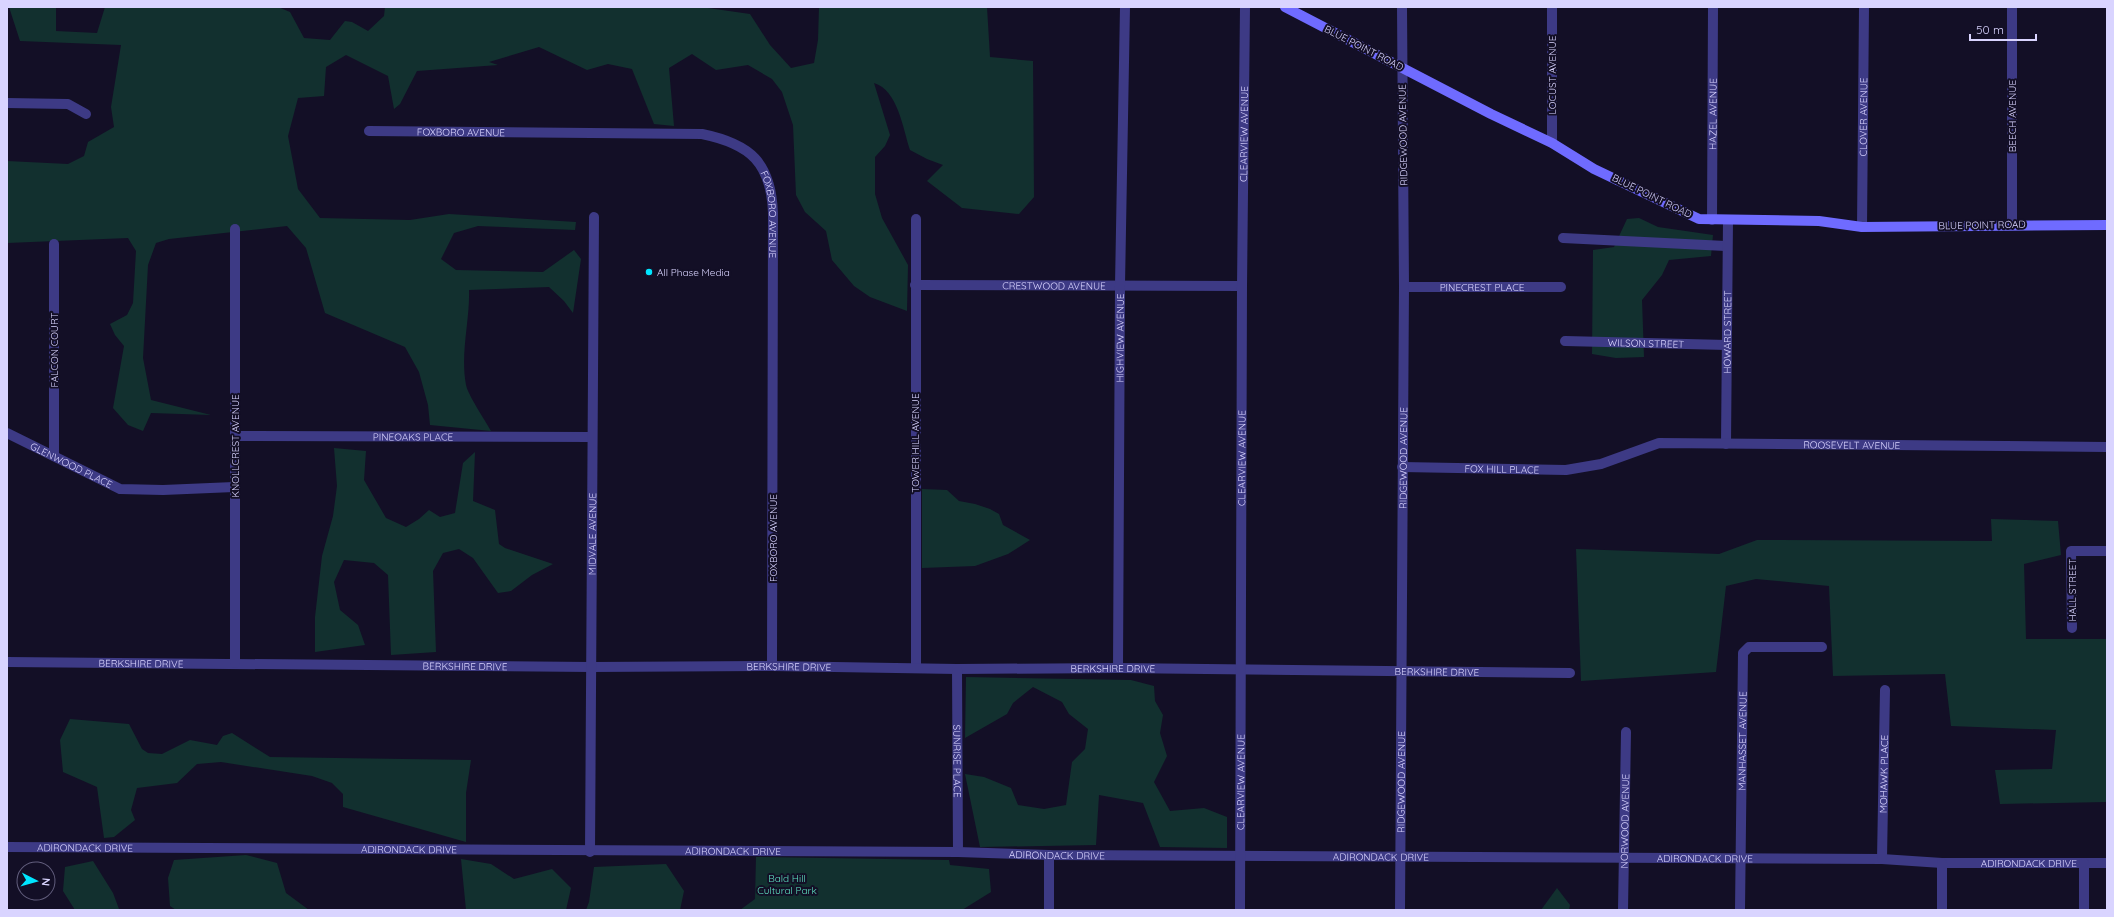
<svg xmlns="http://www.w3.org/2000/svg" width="2114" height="917" font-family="Quicksand,sans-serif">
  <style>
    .green { fill: #12302f }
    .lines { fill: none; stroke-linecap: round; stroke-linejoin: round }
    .street { stroke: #3d3a85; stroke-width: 10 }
    .secondary { stroke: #6f6bff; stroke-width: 10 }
    .poi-dot { fill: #00e5ff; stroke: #130f26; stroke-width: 1.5 }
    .labels { text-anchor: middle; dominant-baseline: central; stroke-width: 4; stroke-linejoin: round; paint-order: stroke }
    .street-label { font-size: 10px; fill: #d9d4ff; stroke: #130f26 }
    .poi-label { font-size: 10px; fill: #d9d4ff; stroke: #130f26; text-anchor: start }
    .park-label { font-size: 10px; fill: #5fe0c0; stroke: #130f26 }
  </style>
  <rect width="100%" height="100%" fill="#130f26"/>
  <g class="green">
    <path d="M9 7H56V31L97 33 105 7H278L290 12 304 38 330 40 345 21 352 22 368 31 384 16 385 7H701L750 14 770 45 791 68 814 63 818 40 819 7H987L990 57 1033 61 1034 197 1019 214 962 208 927 181 943 165 927 159 910 150C903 129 898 90 874 83L890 135 885 146 875 157V194L882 218 908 265 907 311 870 297 854 286 832 260 826 231 805 212 796 195 793 125 782 92 772 79 748 65 716 70 692 54 669 68 674 126 654 124 632 69 608 64 587 70 539 47 489 62 498 65 417 71 400 104 394 109 388 76 346 55 326 67 324 96 298 98 288 136 298 189 320 218 410 220 449 214 576 222 575 230 478 226 454 233 441 259 456 270 543 272 574 250 581 259 573 313 564 301 549 287 469 290C470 321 460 353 466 385 468 395 485 420 491 431L430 425 428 405 419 372 405 347 325 313 306 248 287 226 169 239 156 243 148 265 143 358 151 400 211 415 151 413 143 431 128 425 113 408 124 346 115 335 110 324 127 315 133 303 136 251 128 238 7 243V161L68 164 84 156 88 142 114 127 111 107 121 45 20 41Z"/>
    <path d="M1639 218 1658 227 1713 235 1711 256 1669 260 1662 275 1642 300 1644 357 1616 358 1592 354 1593 250 1614 247 1627 219Z"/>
    <path d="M334 448 366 451 364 480 386 518 406 527 419 519 429 510 440 517 455 513 463 463 475 452 473 501 495 510 499 544 505 548 553 564 532 575 511 591 498 593 473 558 459 549 443 553 433 571 436 652 391 655 388 575 374 563 344 560 334 582 340 610 358 625 365 645 315 652V617L322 556 333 516 337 486Z"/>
    <path d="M922 489 947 490 959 501 975 504 990 509 999 514 1003 525 1030 540 1008 554 975 566 922 568Z"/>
    <path d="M1991 519 2058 521 2061 555 2024 564 2026 639H2107L2106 802 2000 804 1995 770 2052 769 2056 730 1951 726 1945 674 1833 676 1829 586 1756 579 1726 586 1716 672 1581 681 1576 549 1719 554 1757 540 1992 541Z"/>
    <path d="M966 677 1131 680 1154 686 1155 701 1163 715 1160 733 1167 756 1154 782 1170 811 1204 808 1227 817V848L1160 847 1143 803 1099 795 1096 845 980 847 965 774 984 777 1011 788 1018 805 1044 809 1066 805 1072 762 1085 749 1088 729 1069 714 1062 702 1033 687 1013 703 1007 714 965 738Z"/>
    <path d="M70 719 129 724 142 749 148 753 162 754 190 740 217 745 223 736 232 733 270 757 471 760 466 793V842L343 807V794L332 783 312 776 221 762 197 764 177 783 137 788 131 810 135 820 114 837 104 838 97 787 63 772 60 740Z"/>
    <path d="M246 855 277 863 286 893 309 910H176L170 906 168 878 174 860Z"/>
    <path d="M756 857 949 860 950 865 989 869 991 892 962 910H740L755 899Z"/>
    <path d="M461 859 491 864 514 879 552 869 571 888 566 910H466Z"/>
    <path d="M93 861 113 893 119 909 128 910H75L63 891 65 867Z"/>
    <path d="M666 864 684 891 680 910H586L589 902 594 867Z"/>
    <path d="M1557 888 1570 905 1569 910H1541Z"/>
  </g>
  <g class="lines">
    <g class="street">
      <path d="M1552 7V143"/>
      <path d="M7 103 68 104 86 114"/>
      <path id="s1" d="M369 131 702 134C751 144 771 163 773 213L772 666"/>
      <path d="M916 219V667"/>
      <path id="s2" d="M1712 220 1713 7"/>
      <path d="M2012 224V7"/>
      <path id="s3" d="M1862 227 1864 7"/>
      <path d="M1563 238 1726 246"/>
      <path id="s4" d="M915 285 1242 286"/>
      <path id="s5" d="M1404 287H1561"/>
      <path id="s6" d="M1565 341 1727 345"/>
      <path id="s7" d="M7 433 120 489 163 490 234 487"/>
      <path id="s8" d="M235 436 592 437"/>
      <path id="s9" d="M1726 444 1728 220"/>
      <path d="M54 456V244"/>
      <path id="s10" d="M1402 467 1566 470 1601 464 1659 443 2107 447"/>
      <path d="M2072 628 2071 551H2107"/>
      <path id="s11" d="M7 662 591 667 772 666 957 669 1118 668 1570 673"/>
      <path d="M235 663V229"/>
      <path id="s12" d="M1118 668 1120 285 1125 7"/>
      <path id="s13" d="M957 669 958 852"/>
      <path id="s14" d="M7 847 958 852 1049 855 1882 859 1942 863H2107"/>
      <path id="s15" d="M590 852 594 217"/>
      <path id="s16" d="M1882 859 1885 690"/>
      <path d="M1049 910V855"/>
      <path id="s17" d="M1240 910 1242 286 1245 7"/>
      <path id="s18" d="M1400 910 1404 287 1402 7"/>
      <path id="s19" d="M1623 910 1626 732"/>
      <path id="s20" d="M1740 910 1743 653 1749 647H1822"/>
      <path d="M1942 910V863"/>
      <path d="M2084 910V863"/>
    </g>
    <path class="secondary" d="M1285 7 1491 114 1552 143 1594 169 1699 219 1819 221 1862 227 2107 225"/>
  </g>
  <circle class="poi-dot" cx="649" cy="272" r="4"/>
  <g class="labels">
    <g class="street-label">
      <text transform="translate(1364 48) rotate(27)">BLUE POINT ROAD</text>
      <text transform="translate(1552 75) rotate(-90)">LOCUST AVENUE</text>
      <text stroke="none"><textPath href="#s2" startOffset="106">HAZEL AVENUE</textPath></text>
      <text transform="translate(2012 116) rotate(-90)">BEECH AVENUE</text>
      <text stroke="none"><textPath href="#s3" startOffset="110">CLOVER AVENUE</textPath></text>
      <text stroke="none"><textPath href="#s1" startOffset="92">FOXBORO AVENUE</textPath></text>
      <text stroke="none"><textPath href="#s17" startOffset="776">CLEARVIEW AVENUE</textPath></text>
      <text transform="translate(1403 135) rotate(-91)">RIDGEWOOD AVENUE</text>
      <text transform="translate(1652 196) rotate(26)">BLUE POINT ROAD</text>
      <text stroke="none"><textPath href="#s1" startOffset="452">FOXBORO AVENUE</textPath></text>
      <text transform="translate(1982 225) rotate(-1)">BLUE POINT ROAD</text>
      <text stroke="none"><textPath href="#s4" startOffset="139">CRESTWOOD AVENUE</textPath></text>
      <text stroke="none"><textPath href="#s5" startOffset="78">PINECREST PLACE</textPath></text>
      <text stroke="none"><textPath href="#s9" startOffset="112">HOWARD STREET</textPath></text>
      <text stroke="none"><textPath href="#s12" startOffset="330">HIGHVIEW AVENUE</textPath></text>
      <text stroke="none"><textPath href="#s6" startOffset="81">WILSON STREET</textPath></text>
      <text transform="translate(54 350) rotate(-90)">FALCON COURT</text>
      <text stroke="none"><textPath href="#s8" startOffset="178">PINEOAKS PLACE</textPath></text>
      <text transform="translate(915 443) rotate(-90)">TOWER HILL AVENUE</text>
      <text stroke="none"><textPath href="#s10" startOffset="454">ROOSEVELT AVENUE</textPath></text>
      <text transform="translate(235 446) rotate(-90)">KNOLLCREST AVENUE</text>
      <text stroke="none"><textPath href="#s17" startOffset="452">CLEARVIEW AVENUE</textPath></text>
      <text stroke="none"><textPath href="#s18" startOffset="452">RIDGEWOOD AVENUE</textPath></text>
      <text stroke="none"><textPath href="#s7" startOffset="72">GLENWOOD PLACE</textPath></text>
      <text stroke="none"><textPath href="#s10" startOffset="100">FOX HILL PLACE</textPath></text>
      <text stroke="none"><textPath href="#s15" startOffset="318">MIDVALE AVENUE</textPath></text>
      <text transform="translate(773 538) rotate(-90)">FOXBORO AVENUE</text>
      <text transform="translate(2072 590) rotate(-90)">HALL STREET</text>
      <text stroke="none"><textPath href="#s11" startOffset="134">BERKSHIRE DRIVE</textPath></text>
      <text stroke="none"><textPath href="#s11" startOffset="458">BERKSHIRE DRIVE</textPath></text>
      <text stroke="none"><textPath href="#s11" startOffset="782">BERKSHIRE DRIVE</textPath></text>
      <text stroke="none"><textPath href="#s11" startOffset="1106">BERKSHIRE DRIVE</textPath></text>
      <text stroke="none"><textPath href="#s11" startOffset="1430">BERKSHIRE DRIVE</textPath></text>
      <text stroke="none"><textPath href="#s20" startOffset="169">MANHASSET AVENUE</textPath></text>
      <text stroke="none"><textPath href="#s13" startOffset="92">SUNRISE PLACE</textPath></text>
      <text stroke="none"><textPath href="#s16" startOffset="85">MOHAWK PLACE</textPath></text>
      <text stroke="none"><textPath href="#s17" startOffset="128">CLEARVIEW AVENUE</textPath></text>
      <text stroke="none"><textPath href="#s18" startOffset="128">RIDGEWOOD AVENUE</textPath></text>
      <text stroke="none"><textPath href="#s19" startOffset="89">NORWOOD AVENUE</textPath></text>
      <text stroke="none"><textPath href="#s14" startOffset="78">ADIRONDACK DRIVE</textPath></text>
      <text stroke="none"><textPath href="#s14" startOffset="402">ADIRONDACK DRIVE</textPath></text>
      <text stroke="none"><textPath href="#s14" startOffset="726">ADIRONDACK DRIVE</textPath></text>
      <text stroke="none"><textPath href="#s14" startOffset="1050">ADIRONDACK DRIVE</textPath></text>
      <text stroke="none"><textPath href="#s14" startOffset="1374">ADIRONDACK DRIVE</textPath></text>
      <text stroke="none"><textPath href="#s14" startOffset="1698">ADIRONDACK DRIVE</textPath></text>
      <text stroke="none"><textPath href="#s14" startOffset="2022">ADIRONDACK DRIVE</textPath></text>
    </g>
    <g class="poi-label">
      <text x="657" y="272">All Phase Media</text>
    </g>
    <g class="park-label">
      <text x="787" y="878">Bald Hill<tspan x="787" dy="12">Cultural Park</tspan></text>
    </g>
  </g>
  <rect width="2114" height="917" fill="none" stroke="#d9d4ff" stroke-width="16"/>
  <g transform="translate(36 881) rotate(96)"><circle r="19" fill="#130f26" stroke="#625e7d"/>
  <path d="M0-3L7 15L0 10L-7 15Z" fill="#00e5ff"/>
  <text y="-6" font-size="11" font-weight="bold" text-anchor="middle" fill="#d9d4ff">N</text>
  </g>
  <path d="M1970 34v6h66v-6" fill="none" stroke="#d9d4ff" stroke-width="2"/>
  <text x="1976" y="34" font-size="12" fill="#d9d4ff" stroke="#130f26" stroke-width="3" paint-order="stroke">50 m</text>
</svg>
